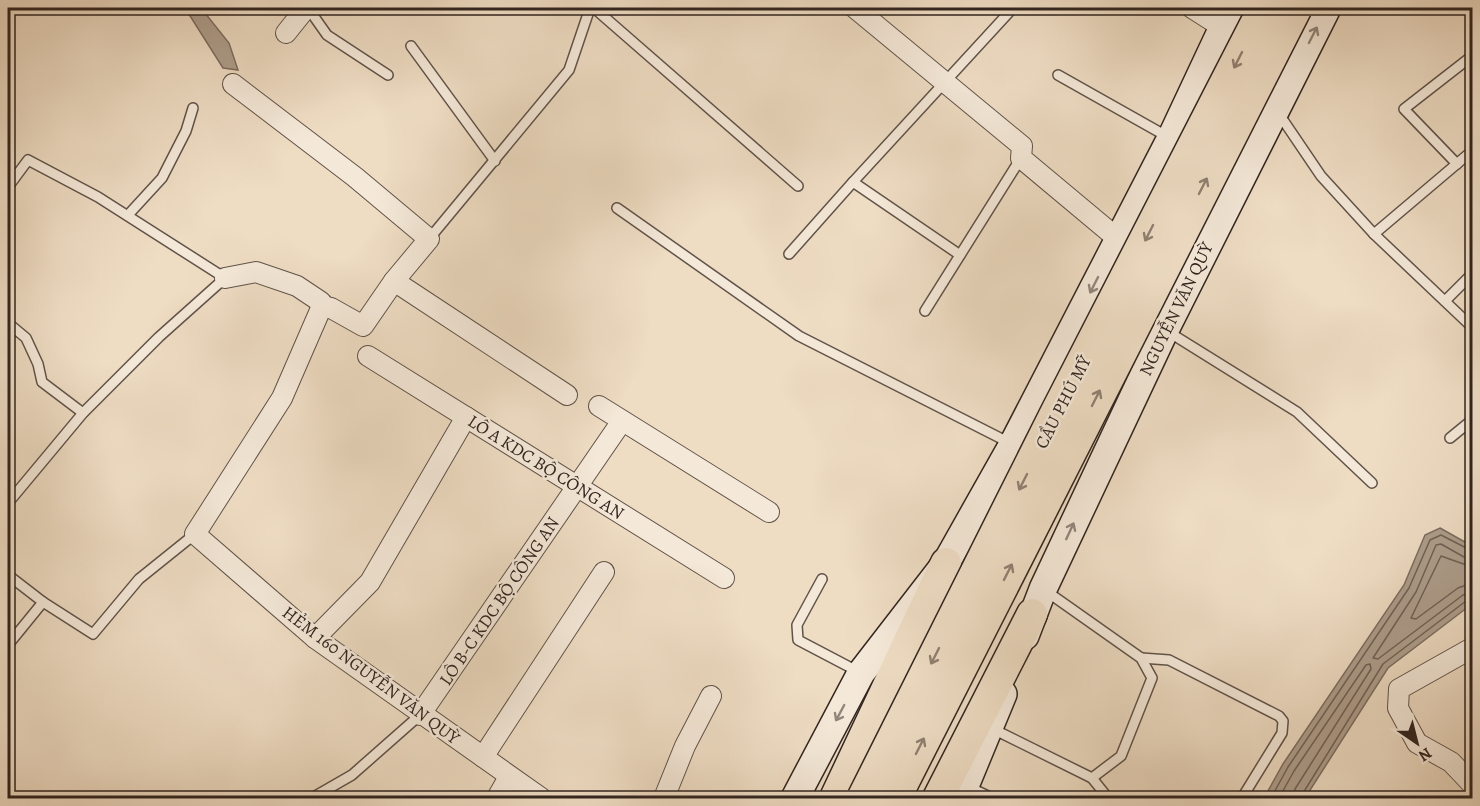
<svg xmlns="http://www.w3.org/2000/svg" width="1480" height="806" font-family="Alegreya,serif">
  <style>
    .water { fill: #ae9e8c; stroke: #7c6e61; stroke-width: 1.5 }
    .lines { fill: none; stroke-linecap: round; stroke-linejoin: round }
    .shore { stroke: #706256; stroke-width: 1.5 }
    .lane-casing { stroke: #605349; stroke-width: 12 }
    .street-casing { stroke: #605349; stroke-width: 22 }
    .secondary-casing { stroke: #312520; stroke-width: 30 }
    .primary-casing { stroke: #312520; stroke-width: 33 }
    .lane { stroke: #f4e8d8; stroke-width: 9 }
    .street { stroke: #f4e8d8; stroke-width: 20 }
    .secondary { stroke: #f4e8d8; stroke-width: 27 }
    .primary { stroke: #eedcc3; stroke-width: 30 }
    .highway-bridge-casing { stroke: #312520; stroke-width: 36; stroke-linecap: butt }
    .highway-bridge { stroke: #eedcc3; stroke-width: 33 }
    .oneway { stroke: #92867c }
    .oneway2 { stroke: #908072 }
    .labels { text-anchor: middle; dominant-baseline: central; stroke-width: 5; stroke-linejoin: round; paint-order: stroke }
    .street-label { font-size: 18px; fill: #312520; stroke: #f4e8d8 }
  </style>
  <rect width="100%" height="100%" fill="#eedcc3"/>
  <filter id="stains"><feTurbulence type="fractalNoise" baseFrequency=".00333" numOctaves="4"/><feColorMatrix values="0 0 0 0 .2 0 0 0 0 .09 0 0 0 0 .02 0 0 0 .5 -.17"/></filter>
  <radialGradient id="worn" r=".72"><stop offset=".6" stop-color="#630" stop-opacity="0"/><stop offset="1" stop-color="#630" stop-opacity=".3"/></radialGradient>
  <g class="water">
    <path d="M185 8H201L229 43 238 70 223 68Z"/>
    <path d="M1440 528 1472 546V604L1388 668 1305 798H1264L1283 764 1404 585 1425 535Z"/>
  </g>
  <g class="lines">
    <g class="shore">
      <path d="M1472 558 1464 557 1441 544 1436 545 1416 592 1373 658 1378 659 1463 595 1472 592"/>
      <path d="M1472 567 1441 556 1411 618 1416 619 1458 588 1472 583"/>
      <path d="M1271 798 1288 767 1409 588 1430 540 1441 535 1472 551"/>
      <path d="M1279 798 1294 771 1366 665 1370 664 1371 669 1295 789 1293 798"/>
      <path d="M1300 798 1383 664 1466 601 1472 600"/>
    </g>
    <g class="lane-casing">
      <g id="lane">
        <path d="M308 8 327 35 388 75"/>
        <path d="M594 8 798 186"/>
        <path d="M411 46 495 161"/>
        <path d="M1058 75 1168 137"/>
        <path d="M1279 114 1321 176 1374 234 1472 327"/>
        <path d="M1457 164 1404 109 1472 56"/>
        <path d="M853 182 1013 8"/>
        <path d="M8 187 28 160 98 197 225 278 159 337 83 413 8 503"/>
        <path d="M617 208 799 336 1010 443"/>
        <path d="M128 215 162 178 186 131 193 108"/>
        <path d="M1374 234 1472 151"/>
        <path d="M429 239 569 70 590 8"/>
        <path d="M789 254 853 182 960 255"/>
        <path d="M1445 301 1472 274"/>
        <path d="M925 311 1021 158"/>
        <path d="M8 323 26 338 38 364 42 382 83 413"/>
        <path d="M1167 331 1297 412 1372 483"/>
        <path d="M1450 438 1472 420"/>
        <path d="M8 575 43 602"/>
        <path d="M822 579 797 625 798 640 859 672"/>
        <path d="M8 645 43 602 93 634 139 579 195 534"/>
        <path d="M1141 658 1169 660 1279 716 1283 721 1282 733 1242 798"/>
        <path d="M991 728 1092 778 1121 756 1152 678 1141 658 1046 591"/>
        <path d="M1092 778 1108 798"/>
        <path d="M969 787 992 798"/>
        <path d="M312 798 352 775 420 715"/>
      </g>
    </g>
    <g class="street-casing">
      <g id="street">
        <path d="M855 8 1022 146 1021 158 1118 239"/>
        <path d="M1192 8 1222 27"/>
        <path d="M286 33 306 8"/>
        <path d="M233 84 355 177 429 239 394 281 363 326 331 308 322 306 282 398 195 534 315 638 541 798"/>
        <path d="M225 278 256 272 297 286 321 302 322 306"/>
        <path d="M394 281 567 395"/>
        <path d="M368 356 724 578"/>
        <path d="M599 406 769 512"/>
        <path d="M315 638 370 582 466 417"/>
        <path d="M1472 648 1399 689 1398 708 1417 743 1451 762 1472 784"/>
        <path d="M420 715 622 421"/>
        <path d="M483 757 604 572"/>
        <path d="M497 798 509 777"/>
        <path d="M664 798 685 746 711 696"/>
      </g>
    </g>
    <g class="secondary-casing">
      <g id="secondary">
        <path d="M1025 636 1043 589 1165 330 1327 8"/>
        <path d="M795 798 861 673 946 563 1013 444 1171 138 1232 8"/>
        <path d="M960 798 1003 694"/>
      </g>
    </g>
    <g class="primary-casing">
      <g id="primary">
        <path d="M835 798 946 563"/>
        <path d="M938 798 1032 614"/>
      </g>
    </g>
    <use href="#lane" class="lane"/>
    <use href="#street" class="street"/>
    <use href="#secondary" class="secondary"/>
    <use href="#primary" class="primary"/>
    <g class="highway-bridge-casing">
      <g id="highway-bridge">
        <path d="M864 798 1058 411 1265 8"/>
        <path d="M894 798 1295 8"/>
      </g>
    </g>
    <use href="#highway-bridge" class="highway-bridge"/>
  </g>
  <defs><path id="oneway-shaft" d="M-6 0H5M1.5-3L5.5 0L1.5 3" fill="none" stroke-width="1.6" stroke-linecap="round" stroke-linejoin="round" transform="scale(1.5)"/></defs>
  <g class="oneway">
    <use href="#oneway-shaft" transform="translate(1313 35) rotate(-63)"/>
    <use href="#oneway-shaft" transform="translate(1094 285) rotate(117)"/>
    <use href="#oneway-shaft" transform="translate(1070 531) rotate(-65)"/>
    <use href="#oneway-shaft" transform="translate(840 713) rotate(118)"/>
  </g>
  <g class="oneway2">
    <use href="#oneway-shaft" transform="translate(1238 60) rotate(117)"/>
    <use href="#oneway-shaft" transform="translate(1203 186) rotate(-63)"/>
    <use href="#oneway-shaft" transform="translate(1149 233) rotate(117)"/>
    <use href="#oneway-shaft" transform="translate(1096 398) rotate(-63)"/>
    <use href="#oneway-shaft" transform="translate(1023 482) rotate(117)"/>
    <use href="#oneway-shaft" transform="translate(1008 572) rotate(-63)"/>
    <use href="#oneway-shaft" transform="translate(935 656) rotate(117)"/>
    <use href="#oneway-shaft" transform="translate(920 746) rotate(-63)"/>
  </g>
  <g class="labels">
    <g class="street-label">
      <text transform="translate(1176 309) rotate(-64)">NGUYỄN VĂN QUỲ</text>
      <text transform="translate(1063 402) rotate(-63)">CẦU PHÚ MỸ</text>
      <text transform="translate(546 467) rotate(32)">LÔ A KDC BỘ CÔNG AN</text>
      <text transform="translate(499 601) rotate(-56)">LÔ B-C KDC BỘ CÔNG AN</text>
      <text transform="translate(371 675) rotate(37)">HẺM 160 NGUYỄN VĂN QUỲ</text>
    </g>
  </g>
  <rect width="1480" height="806" fill="none" stroke="#eedcc3" stroke-width="30"/>
  <rect x="9" y="9" width="1462" height="788" fill="none" stroke="#312520" stroke-width="3"/>
  <rect x="15" y="15" width="1450" height="776" fill="none" stroke="#312520" stroke-width="1.5"/>
  <g transform="translate(1417 743) rotate(145)" stroke="#f4e8d8" stroke-width="4.5" paint-order="stroke">
  <path d="M0-4.5L10 22L0 15L-10 22Z" fill="#312520"/>
  <text y="-9" font-size="16" font-weight="bold" text-anchor="middle" fill="#312520">N</text>
  </g>
  <rect width="100%" height="100%" filter="url(#stains)"/>
  <rect width="100%" height="100%" fill="url(#worn)"/>
</svg>
